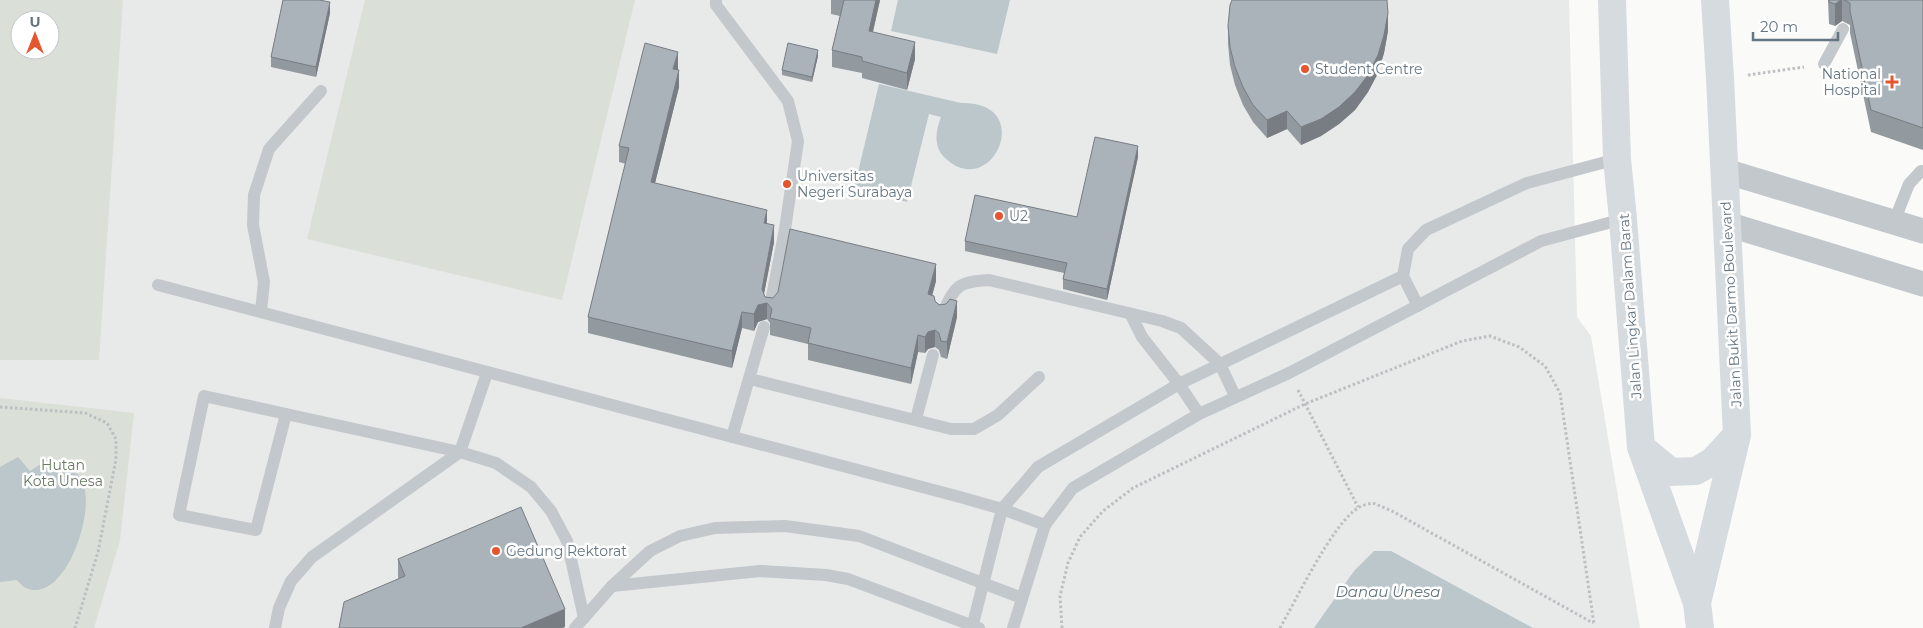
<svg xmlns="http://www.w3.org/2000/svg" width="1923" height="628" font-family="Montserrat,sans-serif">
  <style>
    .built { fill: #e8e9e9; fill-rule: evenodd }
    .green { fill: #dadfd7; fill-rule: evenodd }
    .water { fill: #bbc7cb }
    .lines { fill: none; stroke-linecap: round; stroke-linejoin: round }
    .path { stroke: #bbbfc2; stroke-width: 3; stroke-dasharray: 2.5 2.5; stroke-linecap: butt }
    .service { stroke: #c3c8cc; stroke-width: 12 }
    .minor { stroke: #c3c8cc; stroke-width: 25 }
    .secondary { stroke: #d6dbdf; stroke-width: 28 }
    .wall { fill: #929a9f }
    .shaded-wall { fill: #777d82 }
    .building { fill: #aab3b9; stroke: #777d82 }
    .poi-dot { fill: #e4572e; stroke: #fff; stroke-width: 2 }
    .labels { text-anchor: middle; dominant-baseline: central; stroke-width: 5; stroke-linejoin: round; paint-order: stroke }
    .poi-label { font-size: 14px; fill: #657683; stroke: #fff; text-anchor: start }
    .street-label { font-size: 14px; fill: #657683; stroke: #fff }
    .park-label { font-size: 14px; fill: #687a64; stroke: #fff }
    .water-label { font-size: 15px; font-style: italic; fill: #60757c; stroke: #fff }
  </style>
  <rect width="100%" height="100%" fill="#fafaf8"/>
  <path class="built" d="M0 0H1569L1577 317 1591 336 1640 628H0ZM20 20H50V50H20Z"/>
  <g class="green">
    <path d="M0 0H123L99 360H0ZM20 20H50V50H20Z"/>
    <path d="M365 0H635L562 300 307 239Z"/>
    <path d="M0 398 134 413 120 540 94 628H0Z"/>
  </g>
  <g class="water">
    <path d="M898 0H1010L997 54 891 31Z"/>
    <path d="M879 84 961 103C1038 101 991 204 944 157 933 145 936 130 941 117L929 114 907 202 854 189Z"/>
    <path d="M18 457 30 471 49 459C59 463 71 467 79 476 101 501 66 606 26 588 23 587 20 583 17 580L0 582V467Z"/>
    <path d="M1374 551H1391L1533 628H1314L1354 571Z"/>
  </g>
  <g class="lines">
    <g class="path">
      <path d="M1748 75 1804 67"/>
      <path d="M1298 390 1358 507"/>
      <path d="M0 407 85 413 107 423 116 439V459L98 552 75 628"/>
      <path d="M1062 628 1060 596 1068 563 1080 537 1103 511 1133 488 1305 404 1462 341 1490 336 1519 347 1545 366 1560 393 1594 624"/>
      <path d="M1280 628C1296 600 1333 523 1358 508 1362 505 1368 504 1373 503L1392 511 1593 623"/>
    </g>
    <g class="service">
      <path d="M716 0V5L788 101 798 141 785 229 770 307"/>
      <path d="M1824 64 1843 29"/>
      <path d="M1894 222 1909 184 1921 171H1923"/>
      <path d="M1403 276 1418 306"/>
      <path d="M158 285 960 497 1002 509 1045 525"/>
      <path d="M261 311 264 282 253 225 254 195 269 149 321 91"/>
      <path d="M942 314C956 286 956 282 989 280L1162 321 1181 328 1220 364 1235 396"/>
      <path d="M1131 315 1142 337 1179 384 1199 414"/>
      <path d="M487 373 460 452 496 463 531 487 551 511 567 541 584 618"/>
      <path d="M750 379 951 429H974L998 415 1039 377"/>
      <path d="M204 396 286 414 256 530 179 515Z"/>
      <path d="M286 414 460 452"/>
      <path d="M916 419 933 355"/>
      <path d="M732 437 764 327"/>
      <path d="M612 586 760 571 826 575 848 579 979 628"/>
      <path d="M275 628 279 608 291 581 312 557 460 452"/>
      <path d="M575 628 612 586 650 551 680 536 715 528 785 526 859 536 1022 598"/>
      <path d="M972 628 1002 509 1038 467 1179 384 1403 276 1408 249 1426 230 1527 183 1617 159"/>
      <path d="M1013 628 1045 525 1073 488 1199 414 1289 373 1541 241 1623 219"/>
    </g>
    <g class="minor">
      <path d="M1725 171 1923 231"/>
      <path d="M1727 224 1923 284"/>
    </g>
    <g class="secondary">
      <path d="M1612 0 1617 159 1623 219 1641 447 1697 603 1700 628"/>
      <path d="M1642 448 1671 472 1696 471 1713 461 1736 436"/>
      <path d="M1697 603 1737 435 1720 78 1715 0"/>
    </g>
  </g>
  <g class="wall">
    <path d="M831 0H880L873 32 915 59 907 90 862 78V73L832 67V50L840 16 831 14Z"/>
    <path d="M1828 0H1923V150L1871 132 1850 33V25L1842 21 1835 26 1829 24Z"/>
    <path d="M330 13 316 77 271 67V57Z"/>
    <path d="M1228 26 1388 31 1384 53 1378 73 1368 92 1355 110 1339 124 1321 136 1301 145 1287 129 1267 138 1253 122 1243 105 1235 85 1230 65 1228 44Z"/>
    <path d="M818 56 812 82 782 75V70Z"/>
    <path d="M678 69 679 87 655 183 767 224 774 242 764 294 765 297 773 298 936 281 932 295 935 301 957 317 947 359 941 357 939 350 935 347 928 349 925 353 918 352 911 384 808 360V344L770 335V323L767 319 758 322 754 331 742 328 732 368 588 333V317L626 164 619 162V146Z"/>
    <path d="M1138 157 1107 300 1063 289V279L1064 273 965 251V241L1077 217Z"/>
    <path d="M398 559 565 627 562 628H339L399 579 398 577Z"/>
  </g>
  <g class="shaded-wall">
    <path d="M876 0H880L869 48V31Z"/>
    <path d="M1841 0H1842V21L1835 26V4Z"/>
    <path d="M330 2V13L316 77V67Z"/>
    <path d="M1388 13V31L1384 53 1378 73 1368 92 1355 110 1339 124 1321 136 1301 145V127Z"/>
    <path d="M915 42V59L907 90V73Z"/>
    <path d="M818 50V56L812 82V77Z"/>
    <path d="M678 52V69L673 85V69Z"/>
    <path d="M679 70V87L651 199V182Z"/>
    <path d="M1287 111V129L1267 138V120Z"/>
    <path d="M1138 146V157L1107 300V289Z"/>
    <path d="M767 210V226L764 223Z"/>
    <path d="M774 225V242L762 304 767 303V319L758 322 754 331V314L762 289Z"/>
    <path d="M936 264V281L928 311V294Z"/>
    <path d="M957 301V317L947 359V342Z"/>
    <path d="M742 312V328L732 368V351Z"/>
    <path d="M935 330V347L928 349 925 353V337L928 332Z"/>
    <path d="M918 335V352L911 384V368Z"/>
    <path d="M565 609V627L562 628H521Z"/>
  </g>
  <g class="building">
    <path d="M283 0H319L330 2 316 67 271 57Z"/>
    <path d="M844 0H876L869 31 915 42 907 73 862 61V57L832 50Z"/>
    <path d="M1232 0H1387L1388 13 1384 35 1378 55 1368 75 1355 92 1339 107 1321 119 1301 127 1287 111 1267 120 1253 105 1243 87 1235 67 1230 47 1228 26 1230 5Z"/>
    <path d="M1829 0H1841L1835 4 1829 2Z"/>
    <path d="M1844 0H1923V128L1871 110 1850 11V3Z"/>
    <path d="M645 43 678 52 673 69 679 70 651 182 767 210 764 223 774 225 762 289 765 297 773 298 778 292 790 229 936 264 928 294 934 296 935 301 939 305 946 304 950 299 957 301 947 342 941 341 939 333 935 330 928 332 925 337 918 335 911 368 808 343 811 328 770 318 772 309 767 303 758 305 754 314 742 312 732 351 588 317 629 148 619 146Z"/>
    <path d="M788 43 818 50 812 77 782 70Z"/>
    <path d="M1095 137 1138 146 1107 289 1063 279 1067 263 965 241 975 195 1077 217Z"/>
    <path d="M521 507 565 609 521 628H339L344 602 405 576 398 559Z"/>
  </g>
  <g class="poi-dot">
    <circle cx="1305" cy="69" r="5"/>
    <path d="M1889.5 74.5h5v5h5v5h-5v5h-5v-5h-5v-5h5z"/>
    <circle cx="787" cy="184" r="5"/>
    <circle cx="999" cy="216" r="5"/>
    <circle cx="496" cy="551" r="5"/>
  </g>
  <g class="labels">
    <g class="poi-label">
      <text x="1315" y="69">Student Centre</text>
      <text x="1881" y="74" text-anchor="end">National<tspan x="1881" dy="16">Hospital</tspan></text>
      <text x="797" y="176">Universitas<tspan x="797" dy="16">Negeri Surabaya</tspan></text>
      <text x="1009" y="216">U2</text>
      <text x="506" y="551">Gedung Rektorat</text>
    </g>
    <g class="street-label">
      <text transform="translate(1731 304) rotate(-93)">Jalan Bukit Darmo Boulevard</text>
      <text transform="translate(1630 306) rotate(-94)">Jalan Lingkar Dalam Barat</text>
    </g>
    <g class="park-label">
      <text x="63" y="465">Hutan<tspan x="63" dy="16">Kota Unesa</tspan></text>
    </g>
    <g class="water-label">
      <text x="1388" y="591">Danau Unesa</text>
    </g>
  </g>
  <g transform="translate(35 35)"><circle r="24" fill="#ffffff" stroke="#c1c8cd"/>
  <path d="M0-4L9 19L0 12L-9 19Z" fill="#e4572e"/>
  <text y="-8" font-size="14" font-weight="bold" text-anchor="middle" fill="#657683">U</text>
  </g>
  <path d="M1753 32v8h85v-8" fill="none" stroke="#657683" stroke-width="2.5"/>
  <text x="1760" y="32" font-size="15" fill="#657683" stroke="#ffffff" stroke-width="4" paint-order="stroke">20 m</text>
</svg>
